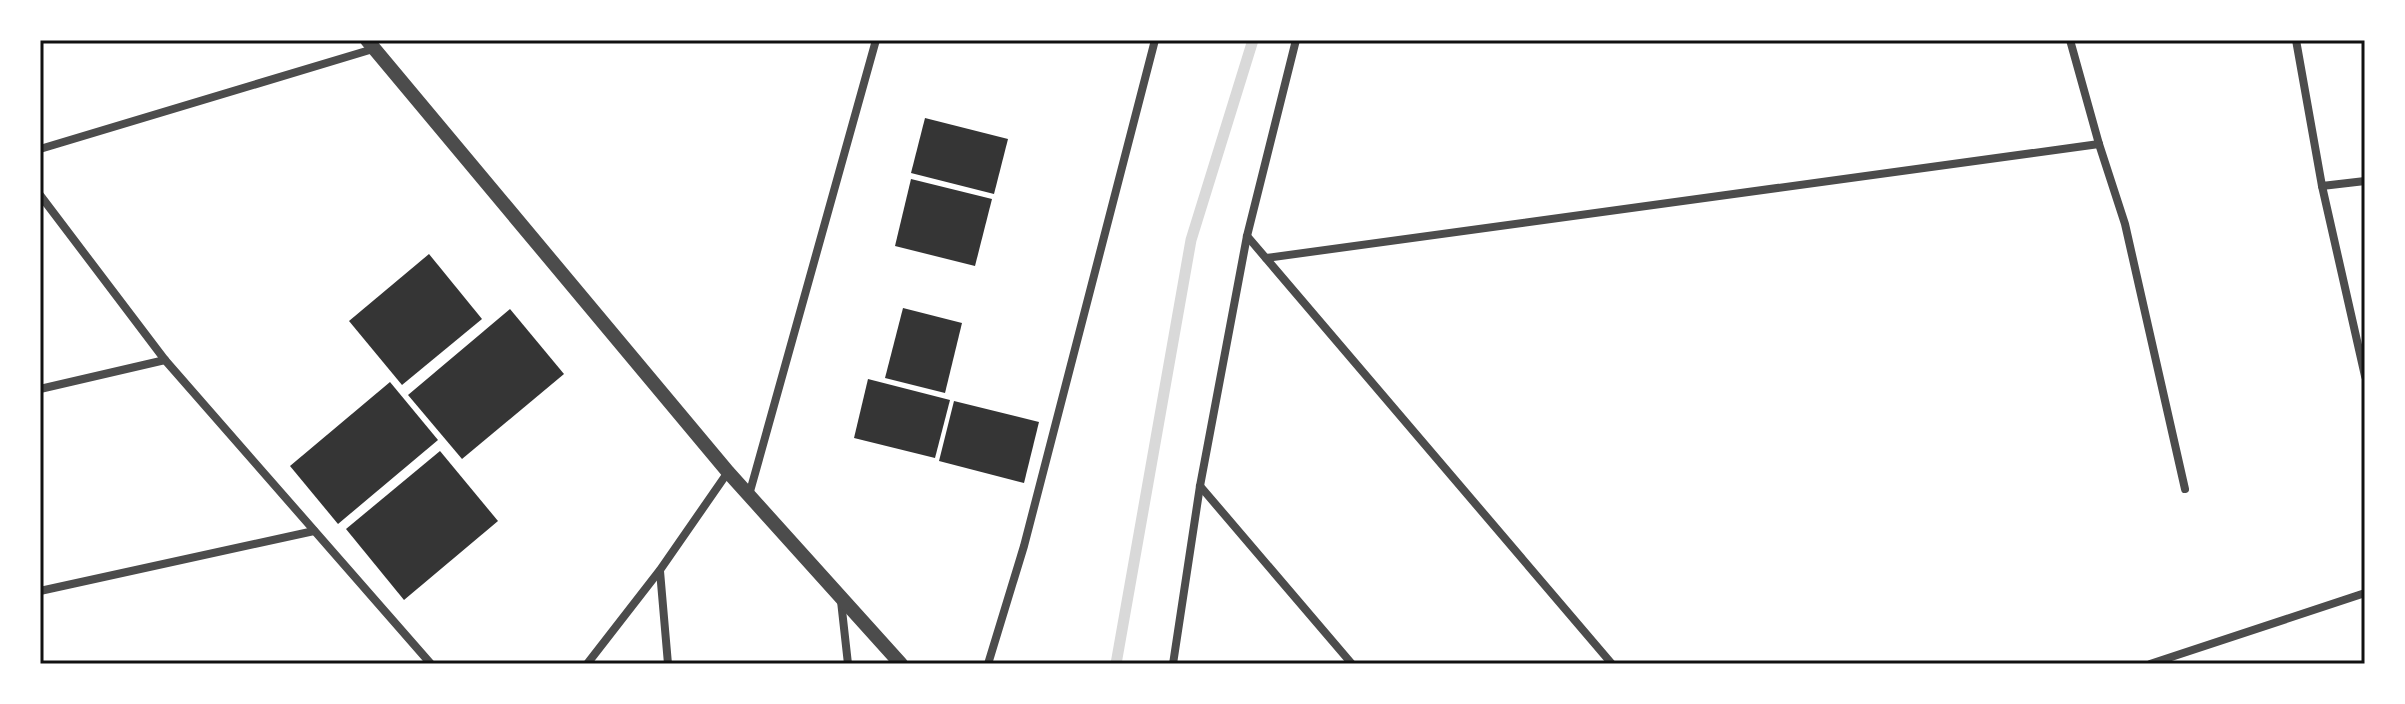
<svg xmlns="http://www.w3.org/2000/svg" width="2405" height="704" font-family="'DejaVu Sans',sans-serif">
  <style>
    .lines { fill: none; stroke-linecap: round; stroke-linejoin: round }
    .stream { stroke: #d9d9d9; stroke-width: 11 }
    .building { fill: #353535 }
    .minor { stroke: #4c4c4c; stroke-width: 8 }
    .tertiary { stroke: #4c4c4c; stroke-width: 14 }
    .neatline { fill: none; stroke: #111; stroke-width: 3 }
  </style>
  <rect width="100%" height="100%" fill="#fff"/>
  <g class="lines">
    <path class="stream" d="M1116 664 1191 240 1253 40"/>
  </g>
  <g class="building">
    <path d="M925 118 1008 139 994 194 911 173Z"/>
    <path d="M911 179 992 199 975 266 895 246Z"/>
    <path d="M429 254 482 319 402 385 349 321Z"/>
    <path d="M903 308 962 323 945 393 885 378Z"/>
    <path d="M510 309 564 374 462 459 408 395Z"/>
    <path d="M868 379 950 400 935 458 854 438Z"/>
    <path d="M390 382 438 440 338 524 290 466Z"/>
    <path d="M954 401 1039 422 1024 483 939 461Z"/>
    <path d="M440 451 498 521 404 600 346 529Z"/>
  </g>
  <g class="lines">
    <g class="minor">
      <path d="M2070 40 2099 144 2125 224 2185 489"/>
      <path d="M2296 40 2322 186 2365 181"/>
      <path d="M40 149 373 49"/>
      <path d="M2322 186 2365 376"/>
      <path d="M40 195 165 360 431 664"/>
      <path d="M1247 236 1612 664"/>
      <path d="M1266 258 2099 144"/>
      <path d="M40 389 165 360"/>
      <path d="M1200 486 1352 664"/>
      <path d="M749 495 876 40"/>
      <path d="M660 571 668 664"/>
      <path d="M40 591 314 531"/>
      <path d="M841 601 848 664"/>
      <path d="M587 664 660 570 728 472"/>
      <path d="M988 664 1024 546 1155 40"/>
      <path d="M1173 664 1200 486 1247 236 1296 40"/>
      <path d="M2150 664 2365 593"/>
    </g>
    <path class="tertiary" d="M367 40 728 472 901 664"/>
  </g>
  <rect width="2405" height="704" fill="none" stroke="#ffffff" stroke-width="84"/>
  <rect x="42" y="42" width="2321" height="620" class="neatline"/>
</svg>
